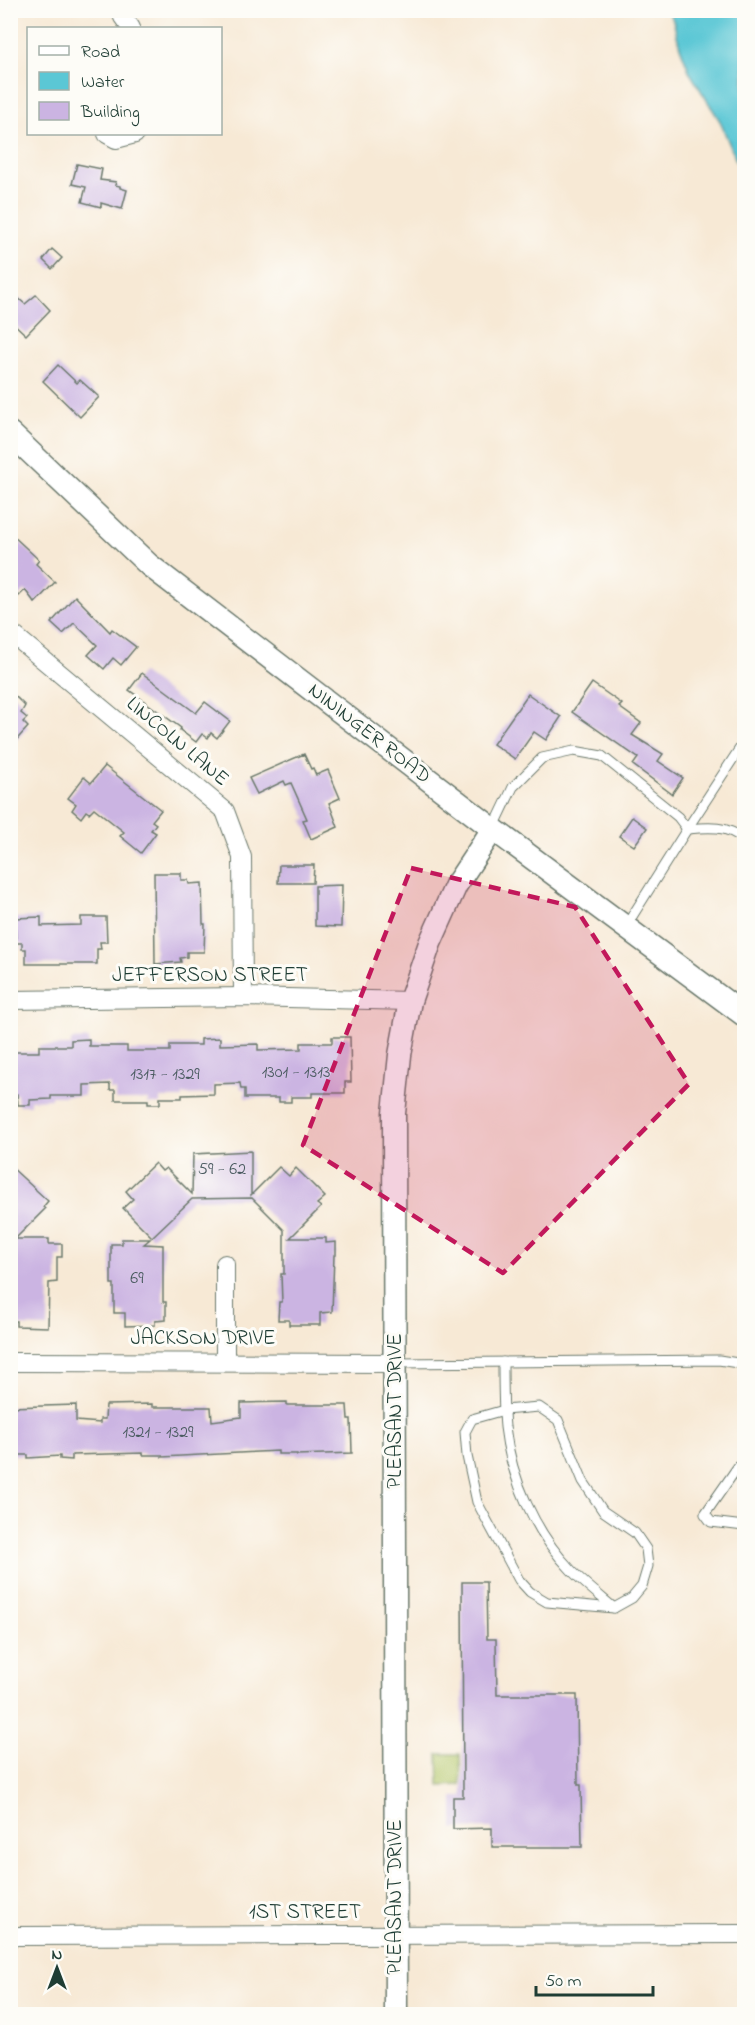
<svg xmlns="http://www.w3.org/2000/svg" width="755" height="2025" font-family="'Indie Flower',sans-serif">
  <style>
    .green { fill: #b4c76a; stroke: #6a824f; stroke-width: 1.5 }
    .water { fill: #5bc7d5; stroke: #3d8284; stroke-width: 1.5 }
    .building { fill: #cbb4e2 }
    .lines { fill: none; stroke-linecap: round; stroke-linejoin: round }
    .service-casing { stroke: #6b796c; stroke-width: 11 }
    .minor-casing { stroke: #6b796c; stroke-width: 20 }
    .tertiary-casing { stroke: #6b796c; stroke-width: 25 }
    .service { stroke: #fff; stroke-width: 9 }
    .minor { stroke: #fff; stroke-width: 18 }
    .tertiary { stroke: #fff; stroke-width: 22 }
    .marked { fill: #c2185b; fill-opacity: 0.2; stroke: #c2185b; stroke-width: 4.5; stroke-dasharray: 12 8; stroke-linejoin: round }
    .labels { text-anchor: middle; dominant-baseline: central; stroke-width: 6; stroke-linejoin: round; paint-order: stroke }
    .number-label { font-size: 18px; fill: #4a5b60 }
    .street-label { font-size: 21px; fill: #1f3d34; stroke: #fdfcf7 }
  </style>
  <rect width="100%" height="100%" fill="#fdfcf7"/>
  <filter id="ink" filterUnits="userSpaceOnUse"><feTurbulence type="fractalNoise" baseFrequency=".0167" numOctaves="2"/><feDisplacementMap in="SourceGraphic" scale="12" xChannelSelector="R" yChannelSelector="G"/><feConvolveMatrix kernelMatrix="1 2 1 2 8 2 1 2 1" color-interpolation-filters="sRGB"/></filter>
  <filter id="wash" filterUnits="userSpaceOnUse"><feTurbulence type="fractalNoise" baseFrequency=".008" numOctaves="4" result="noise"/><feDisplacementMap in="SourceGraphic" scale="24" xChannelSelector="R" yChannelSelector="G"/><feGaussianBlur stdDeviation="1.35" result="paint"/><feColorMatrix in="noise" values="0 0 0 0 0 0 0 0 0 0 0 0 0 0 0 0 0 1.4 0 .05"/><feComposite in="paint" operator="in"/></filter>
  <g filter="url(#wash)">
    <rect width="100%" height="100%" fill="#f7e9d5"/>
    <path class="green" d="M438 1754H460L461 1785 439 1786Z"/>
    <path class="water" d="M668 11H744V180L720 121 690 73 680 47 673 20Z"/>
    <g id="blocks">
      <g class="building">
        <path d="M77 164 102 169 100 180 116 182 115 185 120 186V188L127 190 122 209 101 203V207L82 202 86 187 72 184Z"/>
        <path d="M52 249 62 258 52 269 43 260Z"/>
        <path d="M10 291 25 304 36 295 50 310 26 335 10 320Z"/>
        <path d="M58 365 77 383 80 380 99 397 80 417 43 381Z"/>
        <path d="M10 533 39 560 36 564 55 582 35 603 25 590 19 596 10 588Z"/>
        <path d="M75 596 110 632 112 629 136 647 121 665 113 658 104 669 88 655 97 645 74 623 63 634 51 623Z"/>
        <path d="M142 673 196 713 205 702 230 721 217 738 211 733 208 738 202 734 196 742 180 730 181 728 129 690Z"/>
        <path d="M592 683 622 704 619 707 641 723 632 735 663 754 658 761 683 778 672 794 633 765 638 758 572 712Z"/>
        <path d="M10 691 25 706 21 713 27 718 23 722 28 727 10 747Z"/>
        <path d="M528 694 561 717 546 740 534 732 515 759 493 744Z"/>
        <path d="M304 754 311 769 313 768 316 775 328 770 340 798 329 803 338 827 311 839 303 820 307 819 291 783 286 785 284 781 257 794 249 778Z"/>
        <path d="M105 766 161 810 152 821 156 824 151 830 156 833 141 853 120 836 124 832 94 808 89 813 86 811 81 818 72 810 76 804 68 798 84 777 91 783Z"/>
        <path d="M632 817 647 828 634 846 619 836Z"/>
        <path d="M279 865H314L313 883H278Z"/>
        <path d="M154 873H181V880H188L189 884 202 883 203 924H205L204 952H187V957L180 958 181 962 155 964Z"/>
        <path d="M342 885 341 927 315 926V886Z"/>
        <path d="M41 917V926L81 925V917H106L107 942H100L101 949H97V964H26V949H22V943H16L15 918Z"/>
        <path d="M332 1037H350L351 1082H345V1093H312V1097H291V1102H279V1098H245V1089H241L240 1083 214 1084V1094L182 1095V1098H160V1104H148V1100H115V1090H110V1084L84 1085V1096H51V1099L30 1100V1105H18L17 1094H10V1052H39V1046H71V1040L89 1039V1046H127V1051H170V1045H201V1039L220 1038V1045L258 1044V1050L301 1049V1043H332Z"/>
        <path d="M251 1151V1195L279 1167 289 1176 296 1168 325 1197 317 1204 321 1207 290 1238H326V1243L336 1242V1255H334L332 1312 320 1313V1325H289V1320H278L279 1302H282L281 1274H284V1230L252 1198 192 1199 152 1237 123 1208 133 1199 126 1191 155 1163 162 1171 166 1168 192 1194 193 1154Z"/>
        <path d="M10 1166 48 1201 43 1207 45 1209 15 1239H49V1244H62V1257H57V1282L49 1283 48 1327 16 1326V1321H10Z"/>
        <path d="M122 1239H150L144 1244 163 1245V1302H166V1320L155 1321V1325L125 1326V1313H114V1284H111V1244H122Z"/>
        <path d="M287 1402V1405H347L348 1419H351L352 1453 297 1455V1454H278V1451L162 1457V1455H143V1453L72 1455V1460L60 1459V1456L28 1458V1455H10V1407L76 1405V1421L100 1423V1419H105L106 1405 152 1404V1407H211L212 1421 241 1417V1403Z"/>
        <path d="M462 1582H486L487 1639H496L497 1695H577L578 1785H581L582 1847H492V1828L453 1829V1797H463Z"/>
      </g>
    </g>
  </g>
  <g filter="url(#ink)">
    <use href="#blocks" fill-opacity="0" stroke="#6b796c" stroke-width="1.5"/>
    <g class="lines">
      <g class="service-casing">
        <g id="service">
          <path d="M493 829 513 787 542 758 574 751 602 756 678 817 687 829 626 926"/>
          <path d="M687 829 744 742"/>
          <path d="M687 829C708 827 728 825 744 840"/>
          <path d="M738 1010 744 991"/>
          <path d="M503 1362C503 1383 503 1405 505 1427 511 1479 535 1533 572 1571 585 1584 600 1596 614 1608"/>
          <path d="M396 1363 719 1360 744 1364"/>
          <path d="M539 1407 558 1420 583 1481 603 1511 635 1533 646 1549 648 1566 642 1586 632 1598 614 1608 547 1602 530 1592 519 1580 477 1502 467 1456 465 1432 472 1419 504 1410Z"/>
          <path d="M744 1458 705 1514 711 1522 744 1526"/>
        </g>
      </g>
      <g class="minor-casing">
        <g id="minor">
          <path d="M120 10 123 17 131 28"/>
          <path d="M107 134 116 139 135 134"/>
          <path d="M10 632 225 811 242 857 243 997"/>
          <path d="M10 1000 243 997 410 1001"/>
          <path d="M225 1264V1361"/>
          <path d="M10 1362 396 1363"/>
          <path d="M10 1936 744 1934"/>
        </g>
      </g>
      <g class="tertiary-casing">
        <g id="tertiary">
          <path d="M10 433 149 565 493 829 744 1015"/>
          <path d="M396 2014 394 1113 400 1055 410 1001 430 943 456 885 493 829"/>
        </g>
      </g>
      <use href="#service" class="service"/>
      <use href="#minor" class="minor"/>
      <use href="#tertiary" class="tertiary"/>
    </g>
  </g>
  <path class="marked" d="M411 868 575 907 689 1084 503 1273 303 1145Z"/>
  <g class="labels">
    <g class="number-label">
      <text x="296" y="1073">1301 - 1313</text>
      <text x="165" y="1075">1317 - 1329</text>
      <text x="222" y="1170">59 - 62</text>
      <text x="137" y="1279">69</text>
      <text x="158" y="1433">1321 - 1329</text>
    </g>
    <g class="street-label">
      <text transform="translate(369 734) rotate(38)">NININGER ROAD</text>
      <text transform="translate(177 742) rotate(40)">LINCOLN LANE</text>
      <text x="210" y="976">JEFFERSON STREET</text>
      <text x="203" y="1339">JACKSON DRIVE</text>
      <text transform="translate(396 1411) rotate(-90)">PLEASANT DRIVE</text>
      <text transform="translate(396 1897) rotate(-90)">PLEASANT DRIVE</text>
      <text x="305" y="1913">1ST STREET</text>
    </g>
  </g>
  <rect width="755" height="2025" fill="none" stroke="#fdfcf7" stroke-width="36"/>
  <rect x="27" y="27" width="195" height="108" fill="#fdfcf7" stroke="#a4b0a9" stroke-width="1.5"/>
  <rect x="39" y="46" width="30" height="9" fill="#ffffff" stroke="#a4b0a9" stroke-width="1.5"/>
  <text x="81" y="57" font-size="18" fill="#1f3d34">Road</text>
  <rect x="39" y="72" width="30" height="18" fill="#5bc7d5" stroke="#a4b0a9" stroke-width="1.5"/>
  <text x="81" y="87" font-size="18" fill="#1f3d34">Water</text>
  <rect x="39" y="102" width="30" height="18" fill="#cbb4e2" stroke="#a4b0a9" stroke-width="1.5"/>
  <text x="81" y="117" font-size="18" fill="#1f3d34">Building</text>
  <g transform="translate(57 1968)" stroke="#fdfcf7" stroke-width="4.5" paint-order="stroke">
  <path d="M0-4.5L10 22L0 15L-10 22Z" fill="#1f3d34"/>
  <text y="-9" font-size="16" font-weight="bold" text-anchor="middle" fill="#1f3d34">N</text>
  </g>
  <path d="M536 1986v9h117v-9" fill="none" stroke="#1f3d34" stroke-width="3"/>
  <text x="545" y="1986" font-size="18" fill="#1f3d34" stroke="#fdfcf7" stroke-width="4.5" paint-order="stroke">50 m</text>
</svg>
